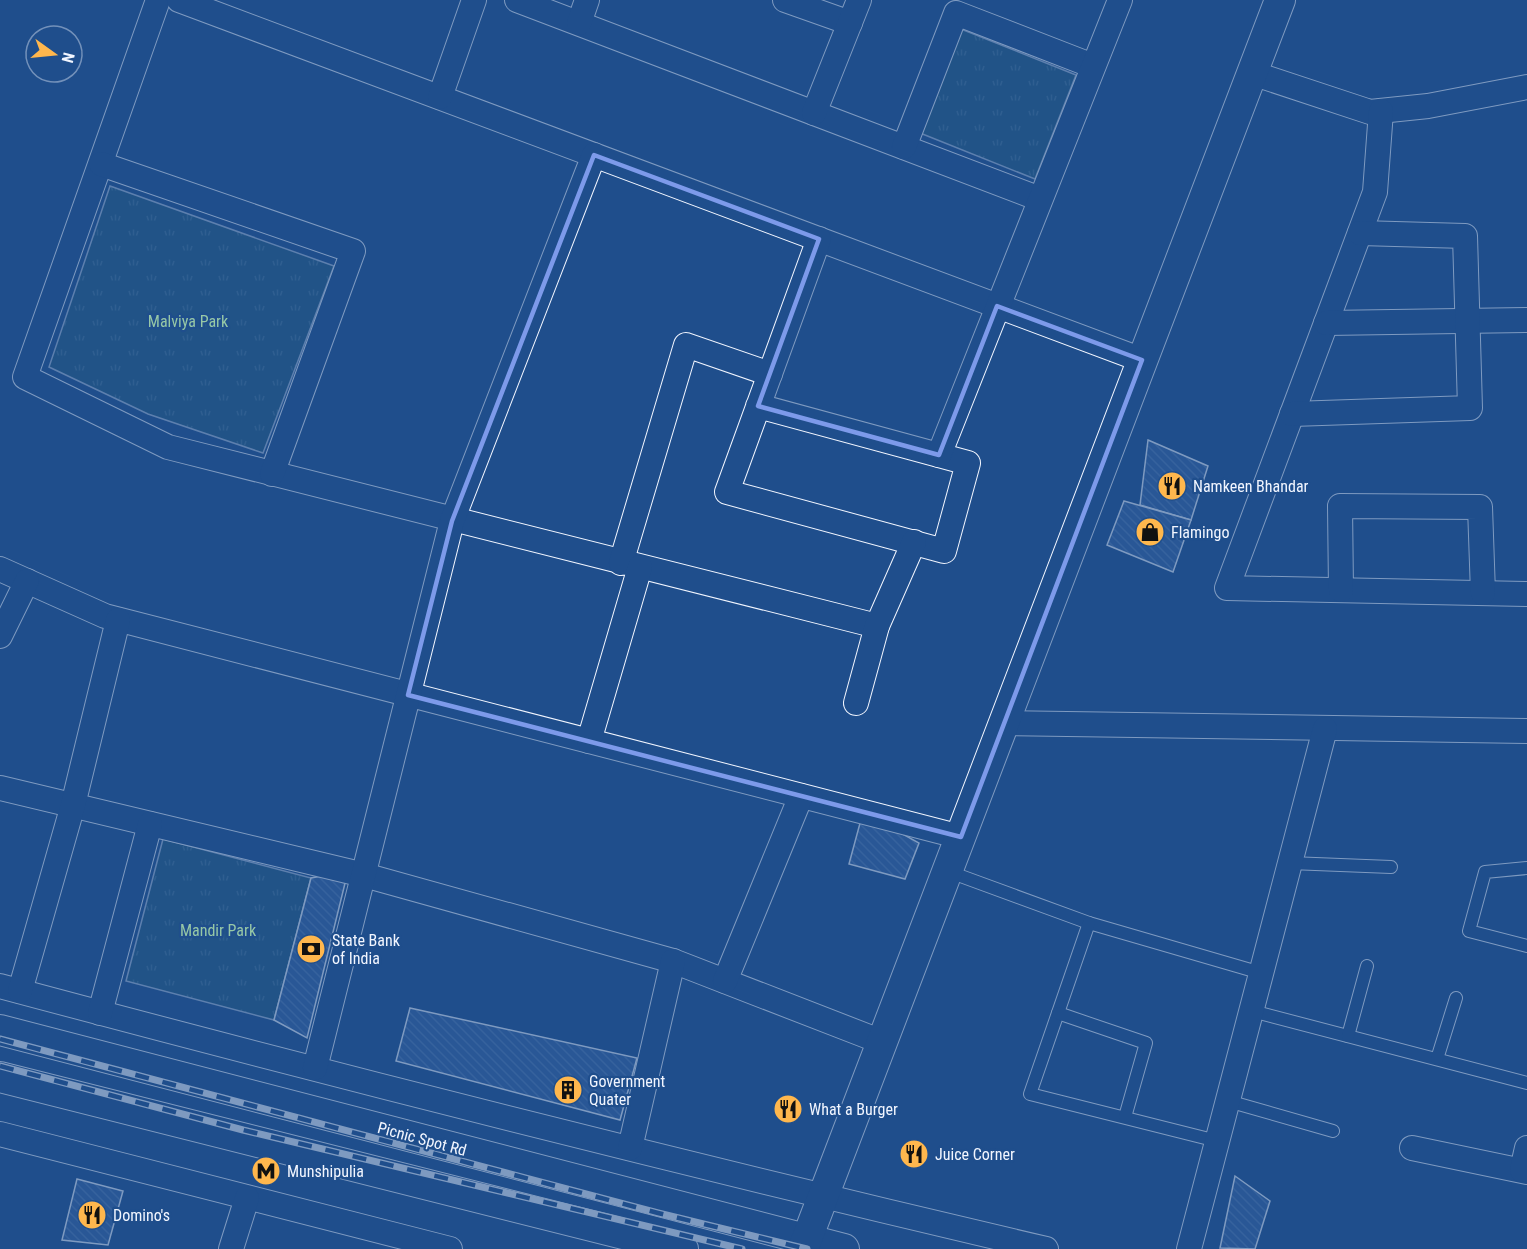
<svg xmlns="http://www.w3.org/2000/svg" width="1527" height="1249" font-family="'Roboto Condensed',sans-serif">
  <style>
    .park { fill: url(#park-tufts); stroke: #a8bbd7; stroke-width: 1.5 }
    .building { fill: url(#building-back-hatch); stroke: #f2f6ff; stroke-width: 1.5 }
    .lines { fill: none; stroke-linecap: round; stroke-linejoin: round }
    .service-casing { stroke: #f2f6ff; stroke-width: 14 }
    .minor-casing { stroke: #f2f6ff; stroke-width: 26 }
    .tertiary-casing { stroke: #f2f6ff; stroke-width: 32 }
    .service { stroke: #1f4e8c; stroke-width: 12 }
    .minor { stroke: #1f4e8c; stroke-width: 24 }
    .tertiary { stroke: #1f4e8c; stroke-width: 30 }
    .rail-casing { stroke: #f2f6ff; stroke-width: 7 }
    .rail { stroke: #1f4e8c; stroke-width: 4.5; stroke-dasharray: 14; stroke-linecap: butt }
    .marked { fill: none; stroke: #7d9aea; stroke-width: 4.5; stroke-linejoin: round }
    .labels { text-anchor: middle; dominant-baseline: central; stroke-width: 4.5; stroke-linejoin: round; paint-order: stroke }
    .park-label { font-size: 16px; fill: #97c8a6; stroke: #1f4e8c }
    .poi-label { font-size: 16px; fill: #f2f6ff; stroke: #1f4e8c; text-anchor: start }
    .street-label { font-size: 16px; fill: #f2f6ff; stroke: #1f4e8c }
  </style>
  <defs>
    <pattern id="park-tufts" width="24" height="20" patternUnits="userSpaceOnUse" patternTransform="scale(1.5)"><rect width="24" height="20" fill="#245a82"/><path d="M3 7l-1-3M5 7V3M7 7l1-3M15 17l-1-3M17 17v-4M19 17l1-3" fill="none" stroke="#447295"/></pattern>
    <pattern id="building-back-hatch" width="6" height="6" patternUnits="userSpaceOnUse" patternTransform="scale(1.5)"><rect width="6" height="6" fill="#3563a3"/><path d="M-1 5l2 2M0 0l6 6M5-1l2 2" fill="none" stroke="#537ab1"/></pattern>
  </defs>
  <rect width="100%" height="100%" fill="#1f4e8c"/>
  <g class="park">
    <path d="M961 29 1076 75 1035 179 920 133Z"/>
    <path d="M110 186 334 266 263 453 148 414 49 367Z"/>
    <path d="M163 839 311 878 274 1020 126 981Z"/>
  </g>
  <g class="building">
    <path d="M1148 440 1208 466 1191 520 1140 505Z"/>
    <path d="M1124 501 1191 520 1173 572 1107 545Z"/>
    <path d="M863 812 919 843 905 879 849 864Z"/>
    <path d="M348 871 307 1038 274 1020 311 878Z"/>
    <path d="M410 1008 637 1058 620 1120 396 1061Z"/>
    <path d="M1235 1176 1270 1201 1255 1249 1220 1248Z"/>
    <path d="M77 1179 123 1191 108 1245 62 1240Z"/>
  </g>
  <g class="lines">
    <g class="service-casing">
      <g id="service">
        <path d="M1290 863 1391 867"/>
        <path d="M1527 868 1485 872 1469 931 1527 946"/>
        <path d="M947 871 1089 923 1261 973"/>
        <path d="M1089 923 1030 1094 1217 1141"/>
        <path d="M1252 1011 1527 1083"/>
        <path d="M1058 1013 1146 1043 1125 1117"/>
        <path d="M1348 1036 1367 966"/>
        <path d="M1437 1059 1456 998"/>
        <path d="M1228 1101 1333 1131"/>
      </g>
    </g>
    <g class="minor-casing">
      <g id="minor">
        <path d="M158 0 25 377 168 447 877 626"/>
        <path d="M179 0 1142 360"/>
        <path d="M517 0 1040 199"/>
        <path d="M785 0 850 23"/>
        <path d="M579 23 587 0"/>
        <path d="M1252 73 1370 112 1428 106 1527 87"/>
        <path d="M440 97 474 0"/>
        <path d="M1381 111 1375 192 1227 588 1527 594"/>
        <path d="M814 113 859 0"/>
        <path d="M904 147 956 13 1093 66"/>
        <path d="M101 164 353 251 272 474"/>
        <path d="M1326 323 1527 320"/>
        <path d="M758 406 968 463 944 551 727 492 819 239"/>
        <path d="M1292 414 1470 408 1465 236 1360 233"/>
        <path d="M939 455 1120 0"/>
        <path d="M621 563 686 345 770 374"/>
        <path d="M0 569 105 616 961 837"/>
        <path d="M1341 590 1340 506 1480 507 1483 593"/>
        <path d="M0 636 27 581"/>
        <path d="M856 703 877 626 914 542"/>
        <path d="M1004 723 1527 731"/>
        <path d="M589 741 640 567"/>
        <path d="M0 788 364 875 673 961 882 1042"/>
        <path d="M725 981 801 796"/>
        <path d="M0 986C347 1079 696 1167 1046 1249"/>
        <path d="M20 991 73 805 118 620"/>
        <path d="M100 1013 150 824"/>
        <path d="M315 1068 452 521 594 155"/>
        <path d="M0 1134 450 1249"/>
        <path d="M630 1148 673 961"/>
        <path d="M1412 1148 1527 1172"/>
        <path d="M1522 1170 1527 1148"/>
        <path d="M231 1249 247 1198"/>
        <path d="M1189 1249 1325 729"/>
      </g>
    </g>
    <g class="tertiary-casing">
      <g id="tertiary">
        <path d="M0 1030 844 1249"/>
        <path d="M0 1077 683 1249"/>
        <path d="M803 1249 1280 0"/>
      </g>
    </g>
    <use href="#service" class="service"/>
    <use href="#minor" class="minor"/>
    <use href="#tertiary" class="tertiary"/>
    <g class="rail-casing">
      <g id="rail">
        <path d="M0 1039 658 1213 807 1249"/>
        <path d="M0 1066 243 1130 742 1249"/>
      </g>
    </g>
    <use href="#rail" class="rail"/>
  </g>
  <path d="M0 0H1527V1249H0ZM594 155 819 239 758 406 939 455 997 306 1142 360 961 837 408 695 452 521Z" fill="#1f4e8c" fill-opacity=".55" fill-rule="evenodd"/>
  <path class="marked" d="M594 155 819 239 758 406 939 455 997 306 1142 360 961 837 408 695 452 521Z"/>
  <defs>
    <g id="restaurant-disc" transform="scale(1.5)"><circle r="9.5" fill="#ffb74d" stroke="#1f4e8c"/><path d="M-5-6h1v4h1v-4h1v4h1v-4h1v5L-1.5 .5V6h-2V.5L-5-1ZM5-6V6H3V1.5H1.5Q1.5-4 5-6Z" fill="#111"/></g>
    <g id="shop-disc" transform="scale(1.5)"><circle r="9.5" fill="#ffb74d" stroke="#1f4e8c"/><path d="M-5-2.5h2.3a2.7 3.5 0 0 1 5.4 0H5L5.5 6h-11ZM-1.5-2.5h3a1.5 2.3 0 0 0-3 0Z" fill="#111"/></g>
    <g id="bank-disc" transform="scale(1.5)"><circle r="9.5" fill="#ffb74d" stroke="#1f4e8c"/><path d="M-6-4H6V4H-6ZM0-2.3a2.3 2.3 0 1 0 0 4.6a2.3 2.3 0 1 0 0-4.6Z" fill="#111"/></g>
    <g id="building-disc" transform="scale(1.5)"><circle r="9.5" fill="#ffb74d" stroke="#1f4e8c"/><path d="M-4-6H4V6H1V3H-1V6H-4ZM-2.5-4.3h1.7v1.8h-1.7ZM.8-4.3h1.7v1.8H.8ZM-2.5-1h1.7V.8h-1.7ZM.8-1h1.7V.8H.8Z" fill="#111"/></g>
    <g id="metro-disc" transform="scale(1.5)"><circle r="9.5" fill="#ffb74d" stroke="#1f4e8c"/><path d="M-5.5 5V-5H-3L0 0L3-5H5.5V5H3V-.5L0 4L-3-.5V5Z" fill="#111"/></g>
  </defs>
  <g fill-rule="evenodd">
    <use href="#restaurant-disc" x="1172" y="486"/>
    <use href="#shop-disc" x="1150" y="532"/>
    <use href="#bank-disc" x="311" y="949"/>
    <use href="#building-disc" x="568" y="1090"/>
    <use href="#restaurant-disc" x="788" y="1109"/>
    <use href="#restaurant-disc" x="914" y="1154"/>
    <use href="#metro-disc" x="266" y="1171"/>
    <use href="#restaurant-disc" x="92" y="1215"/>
  </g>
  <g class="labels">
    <g class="park-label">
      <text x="188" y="321">Malviya Park</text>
      <text x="218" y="930">Mandir Park</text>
    </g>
    <g class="poi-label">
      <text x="1193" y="486">Namkeen Bhandar</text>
      <text x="1171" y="532">Flamingo</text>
      <text x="332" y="940">State Bank<tspan x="332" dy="18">of India</tspan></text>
      <text x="589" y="1081">Government<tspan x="589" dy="18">Quater</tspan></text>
      <text x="809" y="1109">What a Burger</text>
      <text x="935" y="1154">Juice Corner</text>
      <text x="287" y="1171">Munshipulia</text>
      <text x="113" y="1215">Domino's</text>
    </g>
    <g class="street-label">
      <text transform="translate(422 1139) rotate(15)">Picnic Spot Rd</text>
    </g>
  </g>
  <g transform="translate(54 54) rotate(105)"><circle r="28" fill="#1f4e8c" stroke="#7391ba" stroke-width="1.5"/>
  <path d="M0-4.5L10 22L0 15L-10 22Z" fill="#ffb74d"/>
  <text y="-9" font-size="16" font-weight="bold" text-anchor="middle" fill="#f2f6ff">N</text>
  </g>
</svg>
